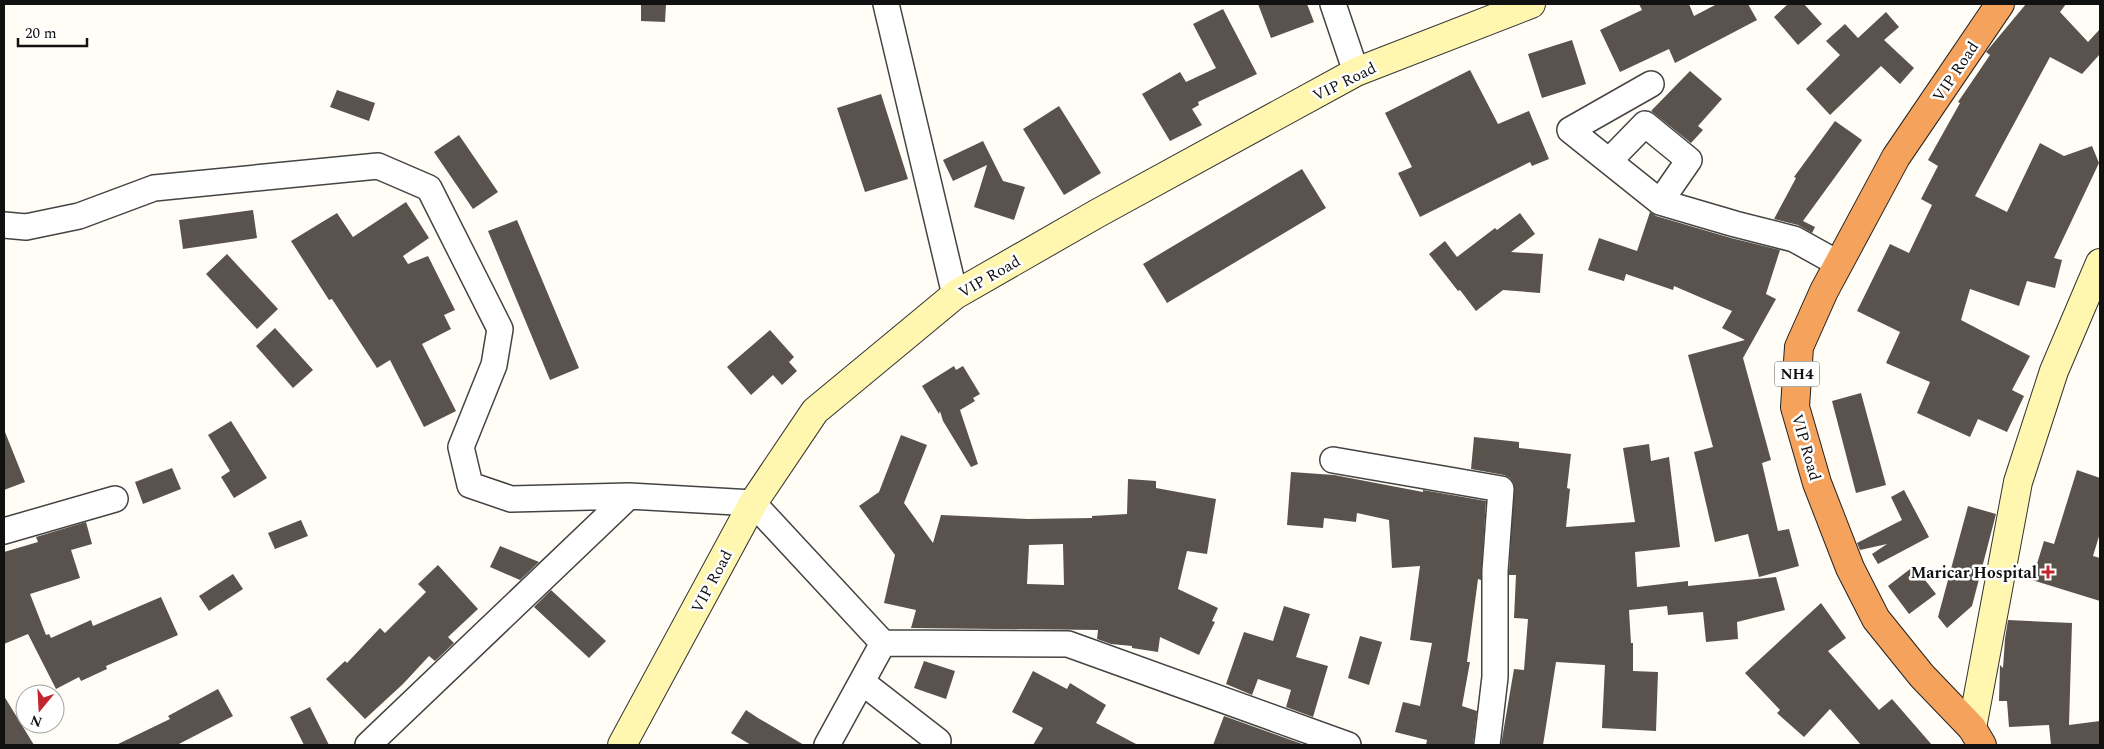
<svg xmlns="http://www.w3.org/2000/svg" width="2104" height="749" font-family="Spectral,serif">
<style>
.building{fill:#5a524d;fill-rule:evenodd}
.lines{fill:none;stroke-linecap:round;stroke-linejoin:round}
.street-casing{stroke:#444;stroke-width:28}
.secondary-casing{stroke:#333;stroke-width:30}
.highway-casing{stroke:#222;stroke-width:30}
.street{stroke:#fff;stroke-width:25}
.secondary{stroke:#fff6b0;stroke-width:28}
.highway{stroke:#f5a25d;stroke-width:28}
.poi-dot{fill:#c4262e;stroke:#fff;stroke-width:2}
.labels{text-anchor:middle;stroke-width:5;stroke-linejoin:round;paint-order:stroke}
.shield{fill:#fff;stroke:#585858;stroke-width:1}
.shield-label{font-size:15px;font-weight:bold;fill:#111}
.street-label{font-size:16px;fill:#111;stroke:#fff}
.poi-label{font-size:16px;font-weight:bold;fill:#111;stroke:#fff;text-anchor:end}
</style>
<rect width="100%" height="100%" fill="#fffdf5"/>
<!-- building -->
<path class="building" d="M 641,4 L 666,4 L 665,22 L 641,21 Z
M 1258,4 L 1307,4 L 1314,22 L 1271,38 Z
M 1639,4 L 1689,4 L 1694,16 L 1717,4 L 1748,4 L 1757,20 L 1675,63 L 1669,49 L 1620,72 L 1600,30 L 1642,10 Z
M 1788,4 L 1804,4 L 1822,24 L 1798,45 L 1774,17 Z
M 2026,4 L 2066,4 L 2060,12 L 2088,42 L 2100,29 L 2100,54 L 2082,74 L 2050,57 L 1975,196 L 2007,212 L 2040,143 L 2064,156 L 2092,146 L 2099,163 L 2054,258 L 2062,260 L 2055,288 L 2027,281 L 2019,306 L 1970,289 L 1961,320 L 2030,356 L 2012,390 L 2024,396 L 2007,432 L 1978,419 L 1970,437 L 1917,413 L 1930,382 L 1886,363 L 1900,332 L 1857,311 L 1890,244 L 1909,253 L 1932,205 L 1921,199 L 1938,166 L 1928,160 L 1960,103 L 1958,102 L 1990,55 L 1986,52 Z
M 1223,9 L 1257,74 L 1198,102 L 1199,105 L 1192,109 L 1202,125 L 1170,141 L 1142,94 L 1180,72 L 1186,82 L 1216,68 L 1193,24 Z
M 1886,12 L 1899,27 L 1884,40 L 1914,68 L 1900,84 L 1881,66 L 1830,115 L 1806,89 L 1840,55 L 1826,41 L 1845,24 L 1858,38 Z
M 1572,40 L 1586,84 L 1542,98 L 1528,54 Z
M 1470,70 L 1498,124 L 1529,111 L 1549,159 L 1532,166 L 1530,162 L 1420,217 L 1398,173 L 1412,167 L 1385,113 Z
M 1690,71 L 1722,99 L 1698,126 L 1703,130 L 1691,143 L 1651,111 Z
M 337,90 L 375,103 L 369,121 L 330,107 Z
M 881,94 L 908,179 L 865,192 L 837,108 Z
M 1059,106 L 1101,173 L 1064,195 L 1023,129 Z
M 1835,121 L 1862,140 L 1803,221 L 1815,227 L 1812,233 L 1798,225 L 1774,219 L 1796,178 L 1794,177 Z
M 459,135 L 498,192 L 473,209 L 434,152 Z
M 983,141 L 1003,181 L 1025,187 L 1014,220 L 974,207 L 987,165 L 953,181 L 943,160 Z
M 1302,169 L 1326,208 L 1167,303 L 1143,264 Z
M 406,202 L 429,238 L 403,256 L 408,264 L 428,256 L 455,310 L 444,315 L 451,329 L 422,344 L 456,411 L 424,427 L 390,360 L 377,368 L 332,299 L 329,300 L 291,241 L 337,213 L 353,237 Z
M 253,210 L 257,238 L 183,249 L 179,220 Z
M 1650,212 L 1656,216 L 1731,238 L 1780,250 L 1766,294 L 1776,299 L 1743,358 L 1771,460 L 1762,463 L 1778,531 L 1789,529 L 1799,566 L 1759,577 L 1748,534 L 1715,542 L 1694,452 L 1713,447 L 1688,355 L 1745,340 L 1722,328 L 1732,311 L 1674,286 L 1673,290 L 1626,274 L 1624,281 L 1588,270 L 1599,238 L 1637,251 Z
M 1520,213 L 1535,234 L 1511,252 L 1543,254 L 1540,293 L 1503,290 L 1476,311 L 1460,290 L 1458,291 L 1429,254 L 1445,241 L 1457,257 L 1495,228 L 1497,230 Z
M 517,220 L 579,368 L 550,380 L 488,231 Z
M 227,254 L 278,309 L 257,329 L 206,274 Z
M 275,328 L 313,370 L 293,388 L 256,346 Z
M 770,330 L 794,357 L 789,362 L 797,371 L 782,385 L 773,375 L 751,395 L 727,367 Z
M 954,366 L 956,370 L 963,366 L 980,394 L 973,398 L 975,401 L 960,410 L 978,464 L 971,467 L 943,421 L 940,411 L 939,414 L 922,386 Z
M 1861,393 L 1886,485 L 1856,493 L 1832,401 Z
M 231,421 L 267,478 L 234,498 L 221,477 L 230,471 L 208,435 Z
M 4,432 L 5,432 L 25,482 L 4,490 Z
M 901,435 L 927,445 L 904,503 L 933,543 L 941,515 L 1028,519 L 1092,518 L 1092,516 L 1127,514 L 1128,479 L 1156,481 L 1156,488 L 1216,499 L 1207,554 L 1187,551 L 1178,589 L 1218,608 L 1212,621 L 1215,622 L 1199,655 L 1160,637 L 1158,652 L 1132,648 L 1132,646 L 1111,644 L 1097,639 L 1098,630 L 911,628 L 916,610 L 884,603 L 895,555 L 859,506 L 879,492 ZM 1063,544 L 1064,585 L 1027,584 L 1029,545 Z
M 1474,437 L 1519,442 L 1519,448 L 1571,454 L 1567,488 L 1570,489 L 1566,527 L 1635,522 L 1623,448 L 1649,444 L 1651,461 L 1669,457 L 1680,547 L 1635,552 L 1637,587 L 1688,581 L 1688,586 L 1776,577 L 1785,610 L 1737,622 L 1738,639 L 1706,642 L 1703,612 L 1668,615 L 1667,606 L 1629,610 L 1631,643 L 1633,643 L 1633,671 L 1658,672 L 1656,731 L 1602,728 L 1605,665 L 1556,662 L 1543,745 L 1501,745 L 1514,669 L 1524,670 L 1528,619 L 1514,618 L 1516,575 L 1509,575 L 1509,572 L 1514,484 L 1510,478 L 1504,475 L 1471,469 Z
M 172,468 L 181,489 L 143,504 L 135,482 Z
M 2077,470 L 2100,478 L 2100,533 L 2093,556 L 2100,558 L 2100,601 L 2032,580 L 2044,541 L 2054,544 Z
M 1291,472 L 1334,475 L 1423,492 L 1423,490 L 1486,501 L 1481,580 L 1478,579 L 1467,662 L 1470,662 L 1462,706 L 1477,711 L 1473,745 L 1426,745 L 1427,740 L 1395,732 L 1403,702 L 1420,706 L 1432,643 L 1410,640 L 1420,566 L 1392,568 L 1389,520 L 1357,513 L 1356,522 L 1324,518 L 1323,528 L 1287,525 Z
M 1904,490 L 1929,537 L 1878,564 L 1872,554 L 1887,544 L 1860,550 L 1857,543 L 1902,520 L 1891,497 Z
M 1968,506 L 1996,514 L 1972,606 L 1947,628 L 1938,617 Z
M 301,520 L 308,536 L 275,549 L 268,533 Z
M 86,522 L 92,544 L 71,550 L 80,578 L 30,594 L 46,635 L 49,634 L 51,638 L 91,620 L 93,626 L 161,597 L 178,635 L 106,666 L 107,669 L 81,681 L 79,677 L 56,689 L 28,634 L 4,644 L 4,552 L 38,542 L 36,537 Z
M 500,546 L 539,562 L 520,580 L 490,567 Z
M 438,565 L 478,609 L 448,637 L 454,643 L 435,661 L 429,656 L 403,684 L 365,719 L 326,679 L 345,661 L 347,663 L 380,628 L 385,633 L 426,592 L 418,584 Z
M 1914,566 L 1936,594 L 1909,614 L 1888,586 Z
M 233,574 L 243,589 L 209,611 L 199,596 Z
M 551,590 L 606,641 L 589,658 L 534,607 Z
M 1821,603 L 1846,638 L 1828,651 L 1879,710 L 1892,699 L 1932,745 L 1861,745 L 1830,709 L 1804,737 L 1777,713 L 1780,710 L 1745,673 Z
M 1284,606 L 1310,614 L 1296,657 L 1328,666 L 1313,717 L 1286,707 L 1291,690 L 1258,679 L 1252,695 L 1226,684 L 1244,632 L 1273,641 Z
M 2008,620 L 2072,623 L 2069,725 L 2100,721 L 2100,745 L 2051,745 L 2049,725 L 2009,727 L 2007,701 L 1999,701 L 2000,665 L 2003,668 L 2005,639 Z
M 1360,636 L 1382,642 L 1369,685 L 1348,678 Z
M 924,661 L 955,671 L 946,699 L 914,688 Z
M 1033,671 L 1067,689 L 1070,683 L 1106,705 L 1096,723 L 1138,745 L 1033,745 L 1043,728 L 1012,712 Z
M 218,689 L 233,716 L 177,745 L 116,745 L 170,719 L 168,716 Z
M 4,696 L 34,745 L 4,745 Z
M 310,707 L 329,745 L 304,745 L 290,717 Z
M 746,710 L 758,718 L 804,745 L 751,745 L 731,733 Z
M 1224,716 L 1305,745 L 1213,745 Z"/>
<g class="lines">
<defs>
<path id="street" d="M 886,4 L 955,295
M 1333,4 L 1356,72
M 1651,84 L 1570,130 L 1660,202 L 1735,224 L 1794,239 L 1839,264
M 1609,161 L 1645,124 L 1689,160 L 1660,202
M 4,225 L 26,227 L 79,216 L 154,188 L 378,166 L 429,188 L 500,329 L 494,365 L 461,447 L 470,485 L 511,499 L 629,496
M 1333,460 L 1501,489 L 1495,571 L 1495,677 L 1487,745
M 4,531 L 115,499
M 883,643 L 1068,644 L 1348,745
M 862,682 L 938,741
M 368,745 L 629,496 L 753,503 L 883,643 L 827,745"/>
<path id="secondary" d="M 1972,728 L 2018,482 L 2054,371 L 2100,263
M 622,745 L 753,503 L 815,411 L 955,295 L 1098,213 L 1356,72 L 1531,4"/>
<path id="highway" d="M 1982,745 L 1972,728 L 1922,676 L 1876,619 L 1850,568 L 1817,483 L 1795,407 L 1799,347 L 1824,291 L 1896,157 L 2000,4"/>
</defs>
<!-- street casing -->
<use href="#street" class="street-casing"/>
<!-- secondary casing -->
<use href="#secondary" class="secondary-casing"/>
<!-- highway casing -->
<use href="#highway" class="highway-casing"/>
<!-- street -->
<use href="#street" class="street"/>
<!-- secondary -->
<use href="#secondary" class="secondary"/>
<!-- highway -->
<use href="#highway" class="highway"/>
</g>
<!-- markers -->
<path class="poi-dot" d="M2045.5 564.5h5v5h5v5h-5v5h-5v-5h-5v-5h5z"/>
<g class="labels">
<!-- shield labels -->
<rect class="shield" x="1774.5" y="361.5" width="45" height="25" rx="4"/>
<g class="shield-label">
<text x="1797" y="379">NH4</text>
</g>
<!-- street labels -->
<g class="street-label">
<text transform="translate(1955 71) rotate(-56)" y="6">VIP Road</text>
<text transform="translate(1344 81) rotate(-26)" y="6">VIP Road</text>
<text transform="translate(989 276) rotate(-30)" y="6">VIP Road</text>
<text transform="translate(1807 447) rotate(74)" y="6">VIP Road</text>
<text transform="translate(711 581) rotate(-62)" y="6">VIP Road</text>
</g>
<!-- poi labels -->
<g class="poi-label">
<text x="2037" y="578">Maricar Hospital</text>
</g>
</g>
<!-- border -->
<rect width="2104" height="749" fill="none" stroke="#111111" stroke-width="10"/>
<!-- north arrow -->
<g transform="translate(40 709) rotate(198)"><circle r="24" fill="#ffffff" stroke="#a0a0a0"/>
<path d="M0-4L9 19L0 12L-9 19Z" fill="#c4262e"/>
<text y="-8" font-size="14" font-weight="bold" text-anchor="middle" fill="#111111">N</text>
</g>
<!-- scale -->
<path d="M18 38v8h69v-8" fill="none" stroke="#111111" stroke-width="2.5"/>
<text x="25" y="38" font-size="15" fill="#111111" stroke="#ffffff" stroke-width="4" paint-order="stroke">20 m</text>
</svg>
